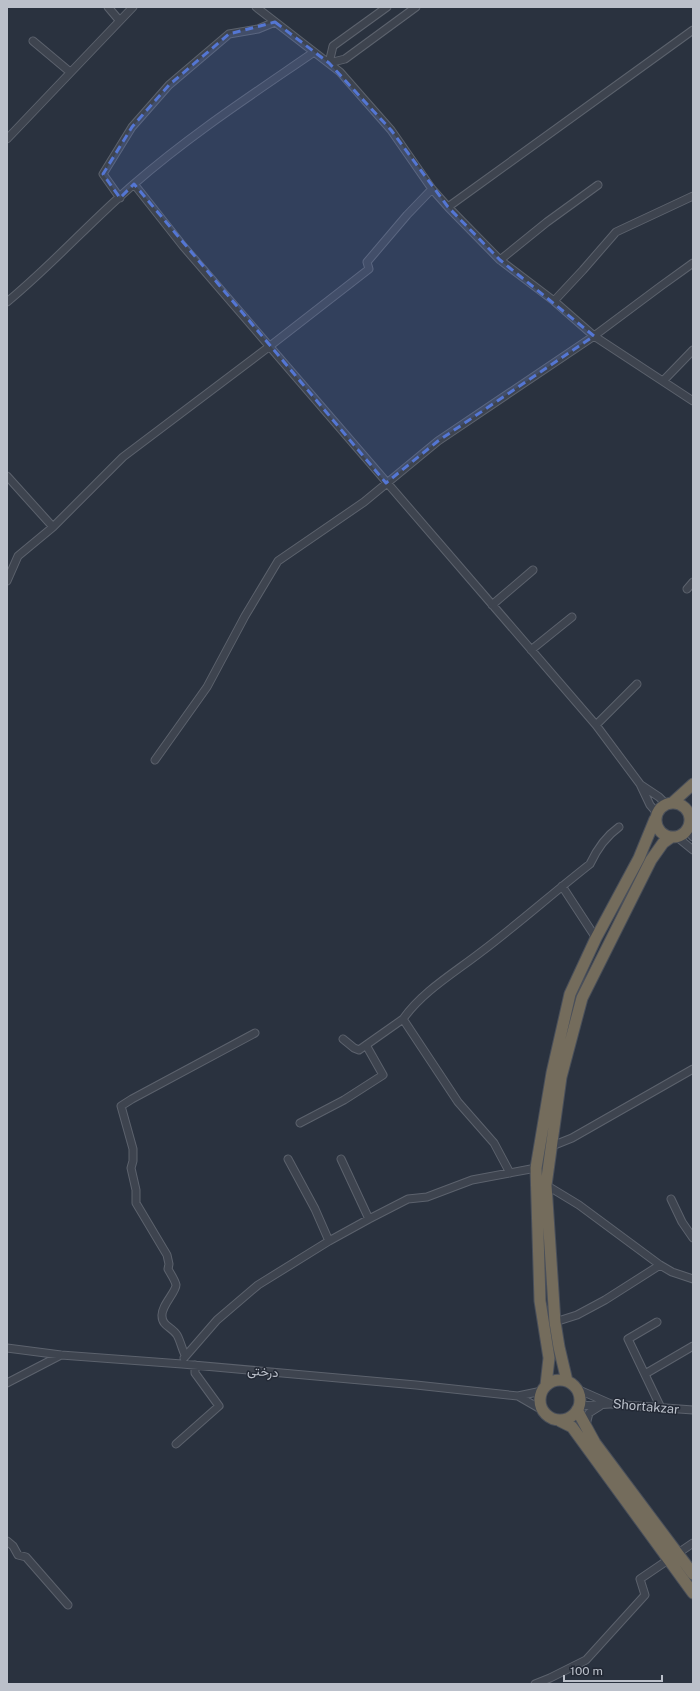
<svg xmlns="http://www.w3.org/2000/svg" width="700" height="1691" font-family="'Public Sans',Vazirmatn,sans-serif">
<style>
.lines{fill:none;stroke-linecap:round;stroke-linejoin:round}
.minor-casing{stroke:#5c626d;stroke-width:9}
.highway-casing{stroke:#494f5a;stroke-width:13}
.minor{stroke:#3e444f;stroke-width:7}
.highway{stroke:#746c5c;stroke-width:11}
.marked{fill:#5476d3;fill-opacity:0.2;stroke:#5476d3;stroke-width:3;stroke-dasharray:8 5;stroke-linejoin:round}
.labels{text-anchor:middle;stroke-width:3;stroke-linejoin:round;paint-order:stroke}
.street-label{font-size:13px;fill:#bbc0ca;stroke:#232935}
</style>
<rect width="100%" height="100%" fill="#2a323f"/>
<g class="lines">
<defs>
<path id="minor" d="M 108,7 L 119,20
M 256,7 L 340,72 L 391,130 L 432,189 L 448,207 L 500,260 L 554,301 L 594,336 L 693,401
M 33,41 L 70,72
M 329,63 L 345,59 L 416,7
M 329,63 L 333,46 L 387,7
M 7,139 L 133,7
M 134,184 L 183,246 L 596,725 L 640,784 L 650,805 L 657,813
M 120,198 L 103,174 L 132,127 L 169,85 L 229,34 L 258,29 L 275,22
M 448,207 L 693,30
M 500,260 L 547,222 L 598,185
M 554,301 L 583,270 L 616,232 L 693,196
M 7,302 C 52,265 90,222 134,184 C 190,135 253,94 314,52
M 663,381 L 693,350
M 7,476 L 53,527
M 7,581 L 18,556 L 53,527 L 123,457 L 270,346 L 369,269 L 367,262 L 407,215 L 432,189
M 687,589 L 693,582
M 492,605 L 533,570
M 531,650 L 572,617
M 596,725 L 637,684
M 155,760 L 207,687 L 245,616 L 278,561 L 364,502 L 438,441 L 594,336 L 661,286 L 693,263
M 641,785 L 659,797 L 666,804
M 687,830 L 693,837
M 677,837 L 693,850
M 562,886 L 596,938
M 343,1039 L 354,1048 L 359,1050 L 403,1019
M 300,1123 L 344,1100 L 383,1075 L 366,1045
M 552,1146 L 572,1138 L 693,1069
M 288,1159 L 315,1209 L 329,1241
M 341,1159 L 369,1219
M 510,1173 L 494,1143 L 458,1102 L 403,1019 C 423,991 454,973 481,952 C 518,924 553,893 590,864 C 597,849 605,837 619,827
M 546,1185 L 579,1205 L 660,1265 L 672,1272 L 693,1279
M 671,1199 L 682,1222 L 693,1238
M 555,1322 L 577,1315 L 605,1300 L 660,1265
M 657,1322 L 628,1339 L 661,1408
M 7,1348 L 61,1355 L 182,1364 L 416,1385 L 518,1396 L 544,1411
M 185,1355 C 182,1349 180,1340 177,1335 C 172,1327 162,1326 162,1316 C 161,1306 176,1292 176,1285 C 175,1280 170,1273 168,1269 L 169,1264 L 167,1255 L 136,1203 L 136,1190 L 131,1168 L 133,1161 L 133,1149 L 121,1106 L 132,1099 L 255,1033
M 184,1358 L 217,1320 L 258,1285 L 329,1241 L 369,1219 L 408,1199 L 427,1197 L 472,1180 L 536,1168
M 645,1374 L 693,1346
M 7,1383 L 61,1355
M 577,1389 L 611,1404 L 693,1410
M 518,1396 L 542,1391
M 579,1406 L 610,1404
M 586,1425 L 589,1413 L 600,1406
M 176,1444 L 219,1406 L 195,1373 L 195,1365
M 7,1541 L 13,1546 L 18,1555 L 26,1557 L 68,1605
M 535,1684 L 550,1678 L 586,1660 L 645,1595 L 640,1579 L 693,1543"/>
<path id="highway" d="M656 820a17 17 0 1 1 34 0a17 17 0 1 1-34 0Z
M 672,803 L 693,784
M540 1400a20 20 0 1 1 40 0a20 20 0 1 1-40 0Z
M 567,1381 L 559,1347 L 555,1322 L 546,1185 L 561,1077 L 582,998 L 651,860 L 663,843 L 670,838
M 546,1385 L 549,1358 L 540,1301 L 536,1168 L 552,1073 L 570,994 L 596,938 L 639,858 L 655,819
M 577,1410 L 595,1443 L 693,1574
M 560,1421 L 572,1427 L 693,1593"/>
</defs>
<!-- minor casing -->
<use href="#minor" class="minor-casing"/>
<!-- highway casing -->
<use href="#highway" class="highway-casing"/>
<!-- minor -->
<use href="#minor" class="minor"/>
<!-- highway -->
<use href="#highway" class="highway"/>
</g>
<!-- marked area -->
<path class="marked" d="M 275,22 L 329,63 L 391,130 L 448,207 L 500,260 L 594,336 L 438,441 L 386,483 L 134,184 L 120,198 L 103,174 L 132,127 L 169,85 L 229,34 Z"/>
<g class="labels">
<!-- street labels -->
<g class="street-label">
<text transform="translate(263 1371) rotate(5)" y="5">درختی</text>
<text transform="translate(646 1406) rotate(5)" y="5">Shortakzar</text>
</g>
</g>
<!-- border -->
<rect width="700" height="1691" fill="none" stroke="#bbc0ca" stroke-width="16"/>
<!-- scale -->
<path d="M564 1675v6h98v-6" fill="none" stroke="#bbc0ca" stroke-width="2"/>
<text x="570" y="1675" font-size="12" fill="#bbc0ca" stroke="#232935" stroke-width="3" paint-order="stroke">100 m</text>
</svg>
